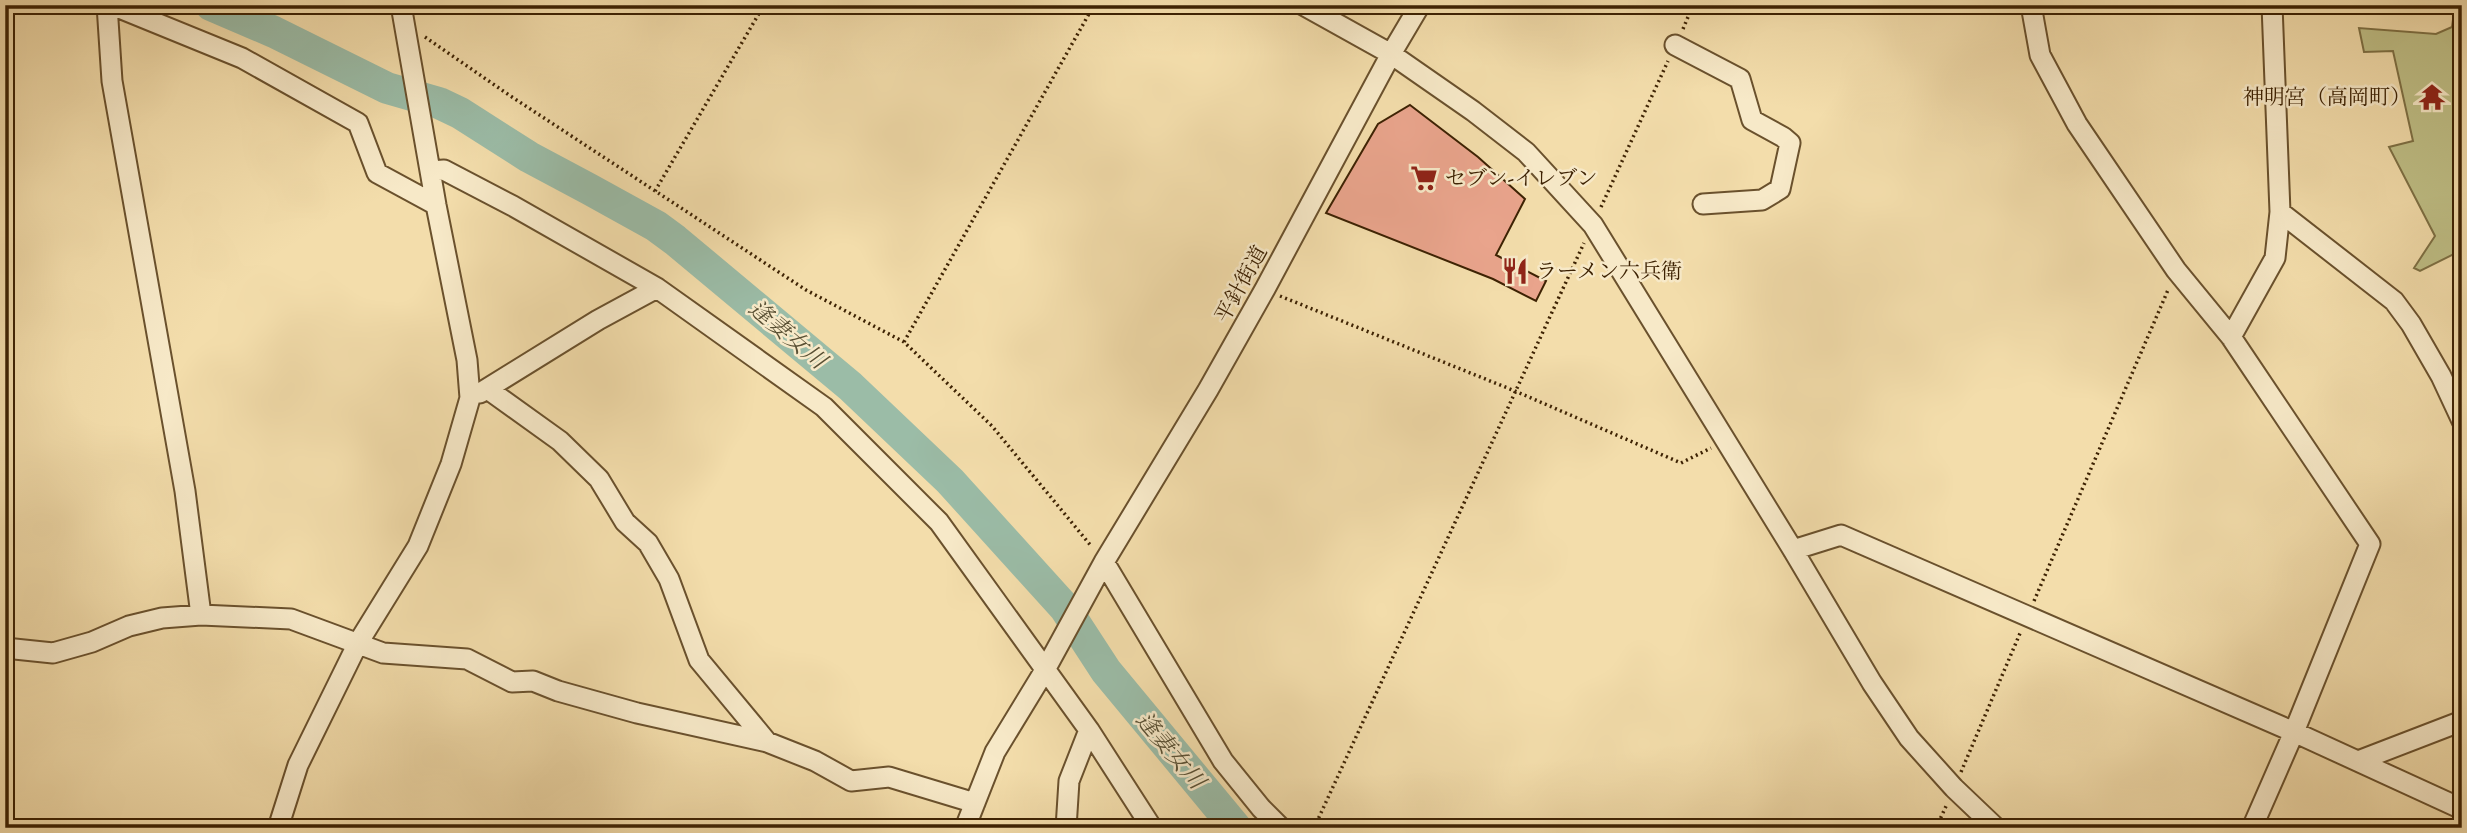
<svg xmlns="http://www.w3.org/2000/svg" width="2467" height="833" font-family="'Sorts Mill Goudy','Noto Serif JP',serif">
<style>
.green{fill:#bfbf86;stroke:#7e7044;stroke-width:2}
.lines{fill:none;stroke-linecap:round;stroke-linejoin:round}
.river{stroke:#9bbca7;stroke-width:32}
.building{fill:#e9a48c;stroke:#3d2203;stroke-width:2}
.minor-casing{stroke:#6a512d;stroke-width:23}
.path{stroke:#3d2203;stroke-width:3.5;stroke-dasharray:2 3.5;stroke-linecap:butt}
.minor{stroke:#f7e9c8;stroke-width:19}
.labels{text-anchor:middle;stroke-width:5;stroke-linejoin:round;paint-order:stroke}
.poi-label{font-size:21px;fill:#3d2203;stroke:#f7e9c8;text-anchor:start}
.street-label{font-size:21px;fill:#3d2203;stroke:#f7e9c8}
.water-label{font-size:23px;font-style:italic;fill:#595034;stroke:#f7e9c8}
</style>
<rect width="100%" height="100%" fill="#f3ddab"/>
<filter id="stains"><feTurbulence type="fractalNoise" baseFrequency=".00286" numOctaves="4"/><feColorMatrix values="0 0 0 0 .2 0 0 0 0 .09 0 0 0 0 .02 0 0 0 .5 -.17"/></filter>
<radialGradient id="worn" r=".72"><stop offset=".6" stop-color="#630" stop-opacity="0"/><stop offset="1" stop-color="#630" stop-opacity=".3"/></radialGradient>
<!-- green -->
<path class="green" d="M 2455,5 L 2462,5 L 2462,250 L 2420,271 L 2414,268 L 2435,236 L 2389,147 L 2413,141 L 2393,51 L 2364,52 L 2359,28 L 2436,34 L 2452,27 Z"/>
<g class="lines">
<!-- river -->
<path class="river" d="M 211,5 L 274,32 L 387,88 L 439,103 L 460,113 L 529,157 L 589,189 L 656,226 L 675,240 L 850,386 L 950,481 L 1065,608 L 1106,671 L 1236,828"/>
</g>
<!-- building -->
<path class="building" d="M 1410,105 L 1478,157 L 1525,199 L 1496,255 L 1546,281 L 1536,301 L 1493,279 L 1326,213 L 1378,124 Z"/>
<g class="lines">
<defs>
<path id="minor" d="M 107,5 L 112,81 L 185,491 L 201,615
M 112,5 L 242,58 L 358,123 L 377,173 L 436,205
M 1303,5 L 1391,54 L 1473,111 L 1526,152 L 1593,225 L 1793,550 L 1872,683 L 1909,738 L 1954,788 L 1996,828
M 2031,5 L 2040,55 L 2077,124 L 2176,270 L 2231,337 L 2370,544 L 2294,732 L 2252,828
M 1675,45 L 1740,79 L 1752,120 L 1783,137 L 1790,143 L 1780,189 L 1762,200 L 1703,204
M 431,171 L 444,170 L 513,206 L 657,288 L 824,407 L 939,522 L 1089,730 L 1152,828
M 2280,212 L 2394,301 L 2411,324 L 2441,376 L 2462,421
M 2231,337 L 2275,258 L 2280,212 L 2272,5
M 489,390 L 560,441 L 599,479 L 625,522 L 648,543 L 669,579 L 699,660 L 767,742
M 480,393 L 598,320 L 657,288
M 1793,550 L 1841,535 L 2294,732 L 2462,809
M 1104,562 L 1223,761 L 1261,808 L 1281,828
M 5,648 L 53,653 L 92,642 L 129,626 L 162,618 L 201,615 L 291,619 L 383,653 L 467,659 L 512,682 L 533,681 L 558,691 L 637,713 L 767,742 L 815,761 L 851,781 L 889,777 L 975,803
M 2358,761 L 2462,721
M 278,828 L 298,765 L 358,643 L 418,546 L 451,464 L 470,398 L 467,360 L 436,205 L 401,5
M 965,828 L 995,752 L 1045,670 L 1104,562 L 1208,390 L 1265,289 L 1391,54 L 1420,5
M 1066,828 L 1069,781 L 1089,730"/>
</defs>
<!-- minor casing -->
<use href="#minor" class="minor-casing"/>
<!-- path -->
<path class="path" d="M 371,5 L 386,13
M 1683,29 L 1693,5
M 425,37 L 509,95 L 806,290 L 904,342 L 992,426 L 1092,547
M 655,191 L 764,5
M 1601,207 L 1668,61
M 1280,296 L 1515,391 L 1681,463 L 1711,448
M 904,342 L 1094,5
M 2034,601 L 2168,290
M 1961,772 L 2021,631
M 1314,828 L 1584,243
M 1936,828 L 1947,804"/>
<!-- minor -->
<use href="#minor" class="minor"/>
</g>
<!-- icons -->
<defs>
<symbol id="temple-bare" viewBox="-9 -9 18 18"><path d="M0-6L5-2H3V0L6.5 2.5H4V6H1.5V3h-3V6H-4V2.5H-6.5L-3 0V-2H-5Z" fill="#8f2418" stroke="#f7e9c8" stroke-width="2.5" paint-order="stroke"/></symbol>
<symbol id="supermarket-bare" viewBox="-9 -9 18 18"><path d="M-6-5.5h2.5l.6 2H6L4.5 2H-2.5L-4.4-4H-6ZM-1.5 3.2a1.3 1.3 0 1 0 .1 0ZM3 3.2a1.3 1.3 0 1 0 .1 0Z" fill="#8f2418" stroke="#f7e9c8" stroke-width="2.5" paint-order="stroke"/></symbol>
<symbol id="restaurant-bare" viewBox="-9 -9 18 18"><path d="M-5-6h1v4h1v-4h1v4h1v-4h1v5L-1.5 .5V6h-2V.5L-5-1ZM5-6V6H3V1.5H1.5Q1.5-4 5-6Z" fill="#8f2418" stroke="#f7e9c8" stroke-width="2.5" paint-order="stroke"/></symbol>
</defs>
<g fill-rule="evenodd">
<use href="#temple-bare" x="2413" y="78" width="38" height="38"/>
<use href="#supermarket-bare" x="1405" y="159" width="38" height="38"/>
<use href="#restaurant-bare" x="1496" y="252" width="38" height="38"/>
</g>
<g class="labels">
<!-- poi labels -->
<g class="poi-label">
<text x="2411" y="104" text-anchor="end">神明宮（高岡町）</text>
<text x="1445" y="185">セブン-イレブン</text>
<text x="1536" y="278">ラーメン六兵衛</text>
</g>
<!-- street labels -->
<g class="street-label">
<text transform="translate(1241 284) rotate(-61)" y="7">平針街道</text>
</g>
<!-- water labels -->
<g class="water-label">
<text transform="translate(788 334) rotate(40)" y="8">逢妻女川</text>
<text transform="translate(1171 750) rotate(50)" y="8">逢妻女川</text>
</g>
</g>
<!-- margin -->
<rect width="2467" height="833" fill="none" stroke="#f3ddab" stroke-width="28"/>
<rect x="7" y="7" width="2453" height="819" fill="none" stroke="#3d2203" stroke-width="3.5"/>
<rect x="14" y="14" width="2439" height="805" fill="none" stroke="#3d2203" stroke-width="2"/>
<rect width="100%" height="100%" filter="url(#stains)"/>
<rect width="100%" height="100%" fill="url(#worn)"/>
</svg>
